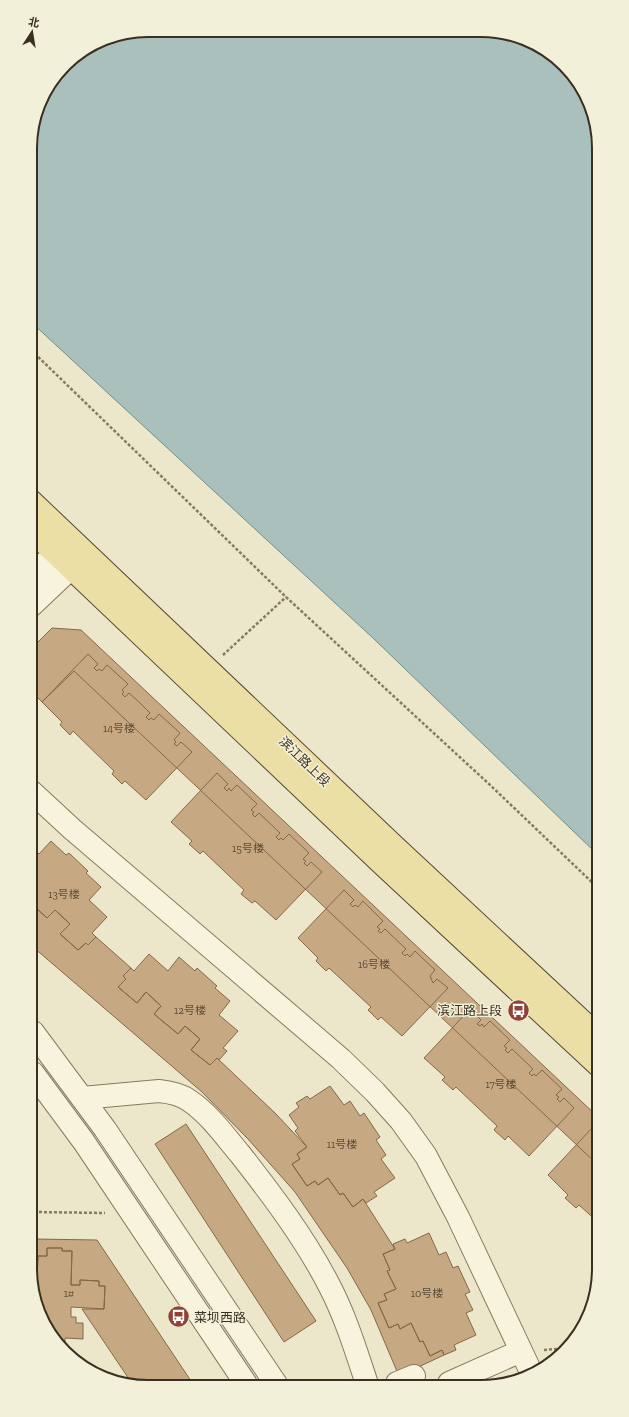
<svg xmlns="http://www.w3.org/2000/svg" width="629" height="1417" font-family="'Zilla Slab','Noto Sans SC',serif">
<style>
.water{fill:#aac0bd;stroke:#718e8b}
.building{fill:#c6a983;stroke:#846848}
.lines{fill:none;stroke-linecap:round;stroke-linejoin:round}
.minor-casing{stroke:#877a60;stroke-width:24}
.major-casing{stroke:#554833;stroke-width:24}
.path{stroke:#877a60;stroke-width:2.5;stroke-dasharray:3 2;stroke-linecap:butt}
.minor{stroke:#f7f3dd;stroke-width:22}
.major{stroke:#ebdfa6;stroke-width:22}
.labels{text-anchor:middle;stroke-width:3;stroke-linejoin:round;paint-order:stroke}
.number-label{font-size:11px;fill:#5c4e3a}
.street-label{font-size:13px;fill:#393022;stroke:#f3f0d9}
.poi-label{font-size:13px;fill:#393022;stroke:#f3f0d9;text-anchor:end}
.rim{fill:none;stroke:#393022;stroke-width:2}
</style>
<rect width="100%" height="100%" fill="#ece6ca"/>
<!-- water -->
<path class="water" d="M 148,30 L 504,32 L 559,59 L 595,117 L 597,854 L 374,639 L 31,322 L 30,140 L 42,96 L 70,59 L 103,39 Z"/>
<!-- building -->
<path class="building" d="M 52,628 L 81,630 L 598,1117 L 598,1165 L 74,671 L 42,702 L 32,692 L 32,648 Z
M 88,654 L 98,664 L 94,668 L 97,671 L 99,669 L 102,671 L 107,665 L 128,684 L 122,690 L 124,692 L 122,694 L 125,697 L 129,693 L 140,703 L 150,713 L 146,717 L 149,720 L 151,718 L 154,720 L 159,714 L 180,733 L 174,740 L 176,742 L 174,744 L 177,746 L 181,742 L 192,752 L 146,800 L 125,781 L 122,784 L 112,774 L 114,771 L 73,731 L 70,735 L 60,725 L 62,722 L 42,702 Z
M 217,773 L 228,784 L 224,788 L 227,791 L 229,788 L 231,791 L 237,785 L 257,804 L 251,810 L 254,812 L 252,814 L 255,817 L 259,813 L 280,833 L 276,837 L 279,840 L 281,838 L 283,840 L 289,834 L 309,853 L 303,859 L 306,861 L 304,863 L 307,866 L 311,862 L 322,872 L 276,920 L 255,901 L 252,903 L 241,894 L 244,890 L 203,851 L 200,854 L 189,844 L 192,841 L 171,822 Z
M 51,841 L 66,855 L 69,853 L 88,871 L 86,873 L 101,887 L 89,900 L 107,917 L 92,933 L 96,937 L 88,945 L 86,943 L 78,950 L 60,934 L 70,924 L 55,910 L 47,918 L 33,905 L 33,848 L 39,854 Z
M 344,890 L 354,900 L 350,904 L 353,907 L 355,905 L 358,907 L 363,901 L 383,921 L 377,927 L 380,929 L 378,931 L 381,933 L 385,929 L 406,949 L 402,953 L 405,956 L 407,954 L 410,957 L 415,951 L 435,970 L 430,976 L 433,983 L 437,979 L 448,988 L 402,1036 L 381,1017 L 378,1020 L 368,1010 L 371,1007 L 329,968 L 326,971 L 316,961 L 318,958 L 298,938 Z
M 33,905 L 47,918 L 55,910 L 70,924 L 60,934 L 78,950 L 86,943 L 88,945 L 96,937 L 131,968 L 123,976 L 126,979 L 118,987 L 137,1003 L 146,992 L 161,1006 L 154,1014 L 178,1034 L 185,1026 L 200,1039 L 191,1050 L 210,1065 L 217,1058 L 275,1113 L 307,1147 L 297,1154 L 300,1159 L 292,1164 L 307,1186 L 315,1181 L 318,1185 L 328,1178 L 340,1195 L 343,1193 L 353,1207 L 363,1199 L 395,1249 L 383,1254 L 390,1270 L 387,1271 L 396,1289 L 384,1294 L 387,1300 L 378,1303 L 389,1328 L 398,1324 L 400,1329 L 411,1323 L 420,1342 L 423,1341 L 430,1356 L 442,1350 L 444,1355 L 399,1376 L 371,1310 L 347,1268 L 295,1192 L 248,1139 L 202,1092 L 33,947 Z
M 149,954 L 168,971 L 179,957 L 195,971 L 197,968 L 217,986 L 215,988 L 230,1001 L 219,1015 L 238,1031 L 223,1048 L 227,1051 L 219,1060 L 217,1058 L 210,1065 L 191,1050 L 200,1039 L 185,1026 L 178,1034 L 154,1014 L 161,1006 L 146,992 L 137,1003 L 118,987 L 126,979 L 123,976 L 131,968 L 134,971 Z
M 470,1009 L 481,1020 L 477,1024 L 480,1026 L 482,1024 L 484,1027 L 490,1021 L 510,1040 L 504,1046 L 507,1048 L 505,1050 L 508,1053 L 512,1049 L 533,1069 L 529,1073 L 532,1076 L 534,1074 L 536,1076 L 542,1070 L 562,1089 L 556,1095 L 559,1097 L 557,1099 L 560,1102 L 564,1098 L 574,1108 L 529,1156 L 508,1136 L 505,1140 L 494,1130 L 497,1126 L 456,1087 L 453,1090 L 442,1080 L 445,1077 L 424,1058 Z
M 330,1086 L 344,1105 L 350,1101 L 360,1116 L 364,1113 L 380,1137 L 376,1140 L 386,1155 L 381,1159 L 395,1178 L 374,1192 L 377,1196 L 366,1203 L 363,1199 L 353,1207 L 343,1193 L 340,1195 L 328,1178 L 318,1185 L 315,1181 L 307,1186 L 292,1164 L 300,1159 L 297,1154 L 307,1147 L 295,1131 L 298,1128 L 289,1115 L 299,1107 L 296,1103 L 307,1096 L 310,1099 Z
M 186,1124 L 316,1321 L 284,1342 L 155,1144 Z
M 593,1127 L 598,1132 L 599,1223 L 579,1205 L 576,1208 L 565,1198 L 568,1195 L 548,1175 Z
M 429,1233 L 439,1255 L 446,1252 L 453,1268 L 458,1266 L 470,1292 L 465,1294 L 473,1310 L 466,1313 L 476,1335 L 454,1345 L 456,1350 L 444,1355 L 442,1350 L 430,1356 L 423,1341 L 420,1342 L 411,1323 L 400,1329 L 398,1324 L 389,1328 L 378,1303 L 387,1300 L 384,1294 L 396,1289 L 387,1271 L 390,1270 L 383,1254 L 395,1249 L 393,1244 L 405,1239 L 407,1243 Z
M 34,1239 L 97,1240 L 193,1384 L 133,1385 L 82,1309 L 104,1309 L 105,1286 L 99,1286 L 99,1281 L 80,1280 L 80,1285 L 71,1285 L 72,1251 L 62,1251 L 62,1248 L 47,1248 L 47,1256 L 38,1256 L 37,1280 L 34,1279 Z
M 47,1248 L 62,1248 L 62,1251 L 72,1251 L 71,1285 L 80,1285 L 80,1280 L 99,1281 L 99,1286 L 105,1286 L 104,1309 L 71,1307 L 71,1317 L 76,1317 L 76,1323 L 83,1323 L 83,1339 L 65,1338 L 65,1346 L 63,1346 L 34,1300 L 34,1279 L 37,1280 L 38,1256 L 47,1256 Z"/>
<g class="lines">
<defs>
<path id="minor" d="M 32,576 L 55,553 L 73,549
M 32,605 L 71,568 L 79,551
M 32,792 L 72,829 L 341,1059 L 375,1092 L 401,1121 L 426,1156 L 458,1217 L 532,1374
M 33,1032 L 105,1129 L 276,1384
M 33,1073 L 84,1142 L 246,1384
M 82,1098 L 159,1091 C 169,1092 182,1095 190,1101 C 210,1115 224,1135 240,1154 C 273,1196 306,1240 330,1287 C 346,1318 356,1351 367,1384
M 397,1383 L 414,1376
M 449,1383 L 521,1351"/>
<path id="major" d="M 31,501 L 394,846 L 598,1036
M 32,531 L 378,860 L 598,1065"/>
</defs>
<!-- minor casing -->
<use href="#minor" class="minor-casing"/>
<!-- major casing -->
<use href="#major" class="major-casing"/>
<!-- path -->
<path class="path" d="M 31,350 L 286,597 L 489,784 L 597,887
M 223,655 L 286,597
M 34,1212 L 105,1213
M 544,1350 L 568,1348"/>
<!-- minor -->
<use href="#minor" class="minor"/>
<!-- major -->
<use href="#major" class="major"/>
</g>
<!-- icons -->
<defs>
<symbol id="bus-disc" viewBox="-11 -11 22 22"><circle r="9.5" fill="#914135" stroke="#f3f0d9"/><path d="M-5-6H5V4H4V6H2V4H-2V6H-4V4H-5ZM-3.5-4V0h7V-4ZM-3.5 1.2v1.5H-2V1.2ZM2 1.2v1.5H3.5V1.2Z" fill="#fff"/></symbol>
</defs>
<g fill-rule="evenodd">
<use href="#bus-disc" x="506" y="998" width="25" height="25"/>
<use href="#bus-disc" x="166" y="1304" width="25" height="25"/>
</g>
<g class="labels">
<!-- number labels -->
<g class="number-label">
<text x="119" y="732">14号楼</text>
<text x="248" y="852">15号楼</text>
<text x="64" y="898">13号楼</text>
<text x="374" y="968">16号楼</text>
<text x="190" y="1014">12号楼</text>
<text x="501" y="1088">17号楼</text>
<text x="342" y="1148">11号楼</text>
<text x="69" y="1297">1#</text>
<text x="427" y="1297">10号楼</text>
</g>
<!-- street labels -->
<g class="street-label">
<text transform="translate(305 761) rotate(44)" y="5">滨江路上段</text>
</g>
<!-- poi labels -->
<g class="poi-label">
<text x="502" y="1015">滨江路上段</text>
<text x="194" y="1322" text-anchor="start">菜坝西路</text>
</g>
</g>
<!-- crop -->
<path d="M0 0H629V1417H0ZM148 37H481A111 111 0 0 1 592 148V1269A111 111 0 0 1 481 1380H148A111 111 0 0 1 37 1269V148A111 111 0 0 1 148 37Z" fill="#f3f0d9" fill-rule="evenodd"/>
<path class="rim" d="M148 37H481A111 111 0 0 1 592 148V1269A111 111 0 0 1 481 1380H148A111 111 0 0 1 37 1269V148A111 111 0 0 1 148 37Z"/>
<!-- north arrow -->
<g transform="translate(32 32) rotate(12)" stroke="#f3f0d9" stroke-width="3" paint-order="stroke">
<path d="M0-3L7 15L0 10L-7 15Z" fill="#393022"/>
<text y="-6" font-size="11" font-weight="bold" text-anchor="middle" fill="#393022">北</text>
</g>
</svg>
